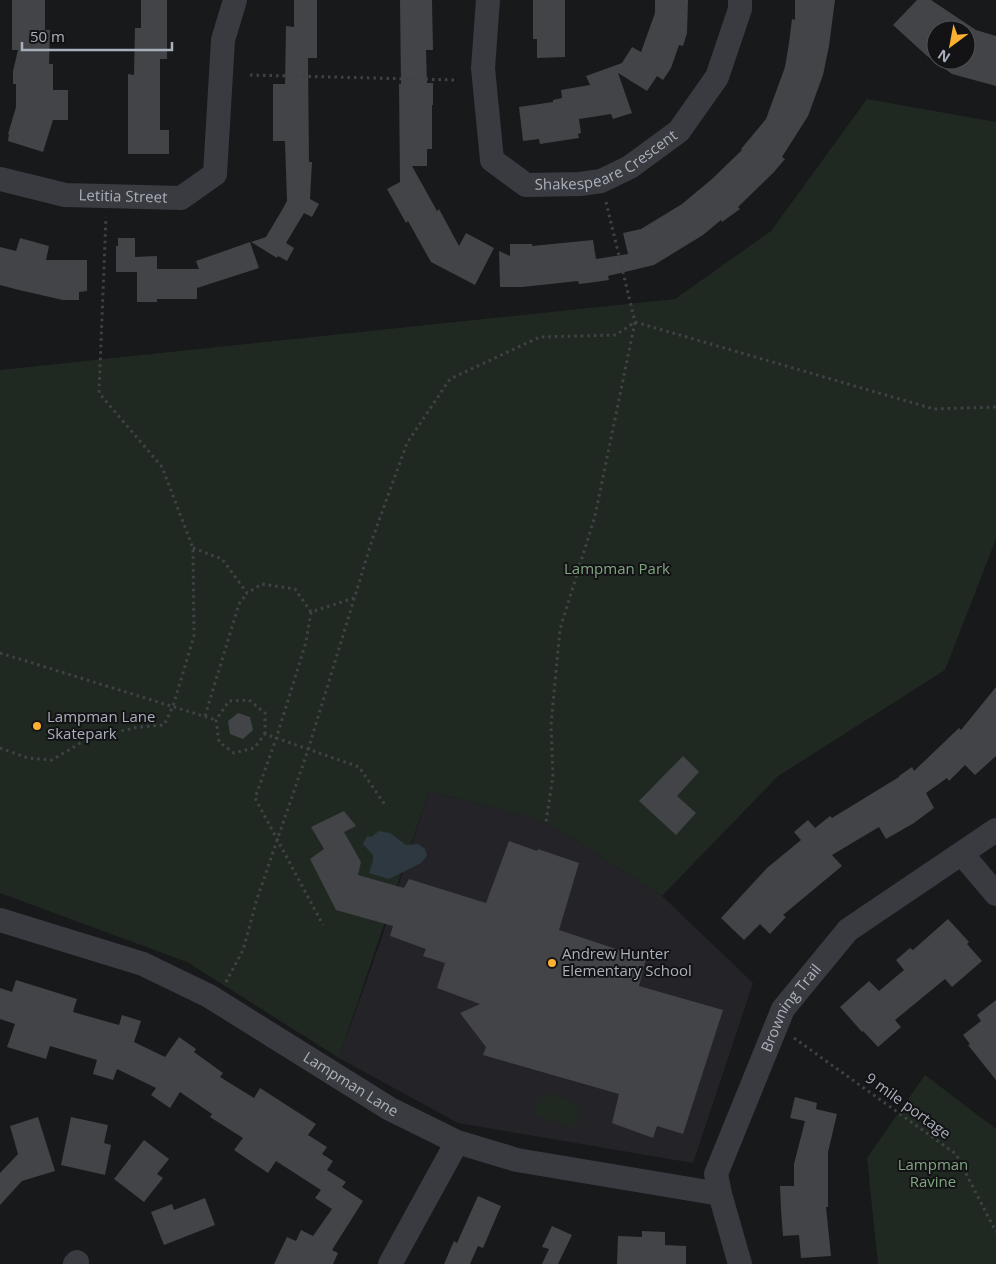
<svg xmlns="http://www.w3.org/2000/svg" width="996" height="1264" font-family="'Open Sans',sans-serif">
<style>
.built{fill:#242428}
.green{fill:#202921}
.water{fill:#2d3840}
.building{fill:#424448;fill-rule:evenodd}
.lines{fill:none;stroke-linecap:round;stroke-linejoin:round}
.path{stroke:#3f4247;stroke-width:3;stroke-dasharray:2.5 4;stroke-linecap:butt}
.street{stroke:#393b40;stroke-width:24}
.poi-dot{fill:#fcb030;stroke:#131316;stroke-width:2}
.labels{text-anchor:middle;stroke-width:4;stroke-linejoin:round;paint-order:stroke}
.street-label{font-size:15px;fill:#aab0bb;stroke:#131316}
.park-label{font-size:15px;fill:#80a781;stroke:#131316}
.poi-label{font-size:15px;fill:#aab0bb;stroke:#131316;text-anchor:start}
</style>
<rect width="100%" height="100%" fill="#18191b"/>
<!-- built -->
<path class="built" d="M 429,791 L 546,822 L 662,896 L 753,983 L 693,1163 L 458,1123 L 339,1058 L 380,943 Z"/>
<!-- green -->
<path class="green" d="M 867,99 L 996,122 L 996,539 L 945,670 L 778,776 L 662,896 L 546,822 L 429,791 L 339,1058 L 187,962 L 0,893 L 0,370 L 675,299 L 771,231 Z
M 925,1075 L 996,1129 L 996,1264 L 878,1264 L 867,1158 Z
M 544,1093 L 576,1103 L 579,1111 L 577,1125 L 572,1127 L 536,1116 C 534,1106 537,1101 544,1093 Z"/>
<!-- water -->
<path class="water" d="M 379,831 L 390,833 L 406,845 L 418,844 L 425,849 L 427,856 L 421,863 L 389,879 L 369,873 L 373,861 L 373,855 L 363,844 L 367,836 L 371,837 Z"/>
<!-- building -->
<path class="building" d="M 12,0 L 45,0 L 45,30 L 50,30 L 49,64 L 53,64 L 53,90 L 68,90 L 68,120 L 53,120 L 43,152 L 8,141 L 9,134 L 8,134 L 16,107 L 16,84 L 13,84 L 13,71 L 18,50 L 12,50 Z
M 141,0 L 167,0 L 167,59 L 160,59 L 160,130 L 169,130 L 169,154 L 128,154 L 128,74 L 134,75 L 135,28 L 141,28 Z
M 294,0 L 317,0 L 317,58 L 308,58 L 309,162 L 312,162 L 310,199 L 319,204 L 312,217 L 304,213 L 286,243 L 294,248 L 287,261 L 278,256 L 277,258 L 251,242 L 266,237 L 282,210 L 287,201 L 285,141 L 273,141 L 273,84 L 285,84 L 286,26 L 294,27 Z
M 400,0 L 432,0 L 433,50 L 426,50 L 427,83 L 433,83 L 433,105 L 432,105 L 432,149 L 427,149 L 427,166 L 412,166 L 437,211 L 439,209 L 459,246 L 466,233 L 494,248 L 475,285 L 431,262 L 408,221 L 406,223 L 387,189 L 400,182 L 399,84 L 401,84 Z
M 533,0 L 565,0 L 565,57 L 537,58 L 537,39 L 533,39 Z
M 655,0 L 688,0 L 687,33 L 683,46 L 679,45 L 671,68 L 663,80 L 657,76 L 647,91 L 618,73 L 632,113 L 613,119 L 611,114 L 579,119 L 581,133 L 578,134 L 579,138 L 540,144 L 539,139 L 523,141 L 519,107 L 553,102 L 553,100 L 562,98 L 561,90 L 590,85 L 586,76 L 622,63 L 632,47 L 641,52 L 655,13 Z
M 795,0 L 835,0 L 829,46 L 823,75 L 808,116 L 782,157 L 785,159 L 774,172 L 738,207 L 740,209 L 722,222 L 721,220 L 703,235 L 654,265 L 608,276 L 609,280 L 588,283 L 579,284 L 578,281 L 522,287 L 500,287 L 499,251 L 510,256 L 510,244 L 532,244 L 532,246 L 593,240 L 596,259 L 628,254 L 623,233 L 641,229 L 682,204 L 712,179 L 742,150 L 741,149 L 766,119 L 785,67 L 789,43 L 792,19 L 795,20 Z
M 917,0 L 931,0 L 976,30 L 996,36 L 996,86 L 952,74 L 927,56 L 893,25 ZM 936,30 L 966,30 L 966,60 L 936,60 Z
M 20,238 L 49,246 L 46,260 L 87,260 L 87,291 L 79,292 L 79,300 L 63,300 L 19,290 L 0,285 L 0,247 L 16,251 Z
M 118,238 L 135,238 L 135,257 L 157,256 L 157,269 L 199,269 L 196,261 L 250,242 L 259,268 L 197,288 L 197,299 L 157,299 L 157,302 L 137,302 L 137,272 L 116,272 L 116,246 L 118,246 Z
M 996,687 L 996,756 L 975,775 L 965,765 L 949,781 L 947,778 L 926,793 L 934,808 L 914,823 L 886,839 L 879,827 L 832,855 L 842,866 L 783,915 L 786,917 L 770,934 L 760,924 L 744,940 L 721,918 L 767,868 L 801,840 L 794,832 L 808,820 L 815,828 L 830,816 L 832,818 L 899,777 L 899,776 L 912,767 L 914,771 L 959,728 L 961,730 Z
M 238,713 L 250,717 L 253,730 L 243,739 L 230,734 L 228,721 Z
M 683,756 L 699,772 L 677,796 L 696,813 L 676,835 L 639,801 Z
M 344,811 L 356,826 L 344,832 L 361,862 L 358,875 L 404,888 L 409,879 L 486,903 L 509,841 L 537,851 L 538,849 L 579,863 L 559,930 L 646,959 L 639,986 L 723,1010 L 683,1134 L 657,1126 L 653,1138 L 612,1123 L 619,1094 L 483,1055 L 486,1047 L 460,1013 L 480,1004 L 437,988 L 445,963 L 423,956 L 426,949 L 390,936 L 393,926 L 336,910 L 310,859 L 324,849 L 311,827 Z
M 948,919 L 969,942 L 967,944 L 982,961 L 952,987 L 945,979 L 895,1020 L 901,1027 L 878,1047 L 863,1031 L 862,1032 L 840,1007 L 869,981 L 879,991 L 904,970 L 896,960 L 910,948 L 913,950 Z
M 16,980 L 77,999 L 73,1012 L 119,1025 L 122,1015 L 141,1021 L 134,1042 L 165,1057 L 179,1037 L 196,1049 L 194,1052 L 223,1073 L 220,1077 L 254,1098 L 260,1088 L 316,1124 L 308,1135 L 327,1147 L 322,1154 L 333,1161 L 327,1170 L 346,1182 L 342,1187 L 363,1201 L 332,1250 L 338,1253 L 333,1264 L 274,1264 L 287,1237 L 296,1241 L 301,1230 L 313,1236 L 332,1209 L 315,1198 L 321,1190 L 276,1161 L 268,1173 L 234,1150 L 243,1138 L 210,1117 L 212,1114 L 180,1092 L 170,1108 L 151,1095 L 156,1088 L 117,1069 L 113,1080 L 93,1074 L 97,1060 L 50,1046 L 46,1059 L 7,1047 L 15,1024 L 0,1019 L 0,988 L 12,992 Z
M 996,1000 L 996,1080 L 968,1045 L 970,1044 L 963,1035 L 981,1021 L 977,1015 Z
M 795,1097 L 817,1103 L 816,1109 L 837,1114 L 828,1152 L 828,1207 L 826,1207 L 831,1256 L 801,1258 L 799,1235 L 783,1236 L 781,1210 L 780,1186 L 794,1186 L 794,1164 L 805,1121 L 790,1118 Z
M 38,1117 L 55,1171 L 22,1181 L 0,1205 L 0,1173 L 18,1154 L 10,1126 Z
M 71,1117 L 108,1125 L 104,1143 L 111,1145 L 105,1175 L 61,1165 Z
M 144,1140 L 169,1159 L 157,1174 L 163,1178 L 144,1202 L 114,1179 Z
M 478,1196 L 501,1206 L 483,1248 L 478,1246 L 470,1264 L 444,1264 L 454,1241 L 457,1243 Z
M 205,1198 L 215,1225 L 164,1245 L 151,1212 L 172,1204 L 174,1210 Z
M 552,1226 L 572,1235 L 558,1264 L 542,1264 L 549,1249 L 542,1247 Z
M 642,1231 L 665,1232 L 665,1245 L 686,1246 L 686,1264 L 617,1264 L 618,1236 L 642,1237 Z"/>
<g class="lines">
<!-- path -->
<path class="path" d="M 250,75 L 455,80
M 606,202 L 635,322 L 934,409 L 996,407
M 193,548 L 222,559 L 247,593 L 262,584 L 295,589 L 311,612 L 354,598
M 311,612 L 306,642 L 276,739 L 255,798 L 323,925
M 0,653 L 216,720
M 205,716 L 239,604 L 247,593
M 265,734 L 265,713 L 249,700 L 229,701 L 216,720 L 219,742 L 234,753 L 254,748 L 265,734 L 359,767 L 385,805
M 0,748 L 28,758 L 52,760 L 89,738 L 139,727 L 164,725 L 173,706 L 194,636 L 193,548 L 162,467 L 99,393 L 106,217
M 226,982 L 243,950 L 257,899 L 308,750 L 373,537 L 407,443 L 450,379 L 540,337 L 616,335 L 635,322 L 595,516 L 560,629 L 551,725 L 553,776 L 546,822
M 794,1038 L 956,1154 L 996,1232"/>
<!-- street -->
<g class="street">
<path id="s1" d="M 488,0 L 483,68 L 492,160 L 526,185 L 580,184 L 601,181 L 630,167 L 679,131 L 717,77 L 740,9 L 740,0"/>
<path id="s2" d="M 0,179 L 65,195 L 181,198 L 215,174 L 223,40 L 235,0"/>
<path d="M 962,854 L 996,894"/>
<path id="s3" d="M 0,920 L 143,964 L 209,996 L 390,1109 L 457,1142 L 517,1160 L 720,1194"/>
<path d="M 75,1264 L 77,1262"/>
<path d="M 390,1264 L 457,1142"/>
<path id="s4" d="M 740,1264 L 720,1194 L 716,1174 L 783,1009 L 848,930 L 996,830"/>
</g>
</g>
<!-- markers -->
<g class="poi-dot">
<circle cx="37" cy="726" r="5"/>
<circle cx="552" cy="963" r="5"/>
</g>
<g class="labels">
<!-- street labels -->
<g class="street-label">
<text dy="5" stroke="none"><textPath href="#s1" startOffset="289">Shakespeare Crescent</textPath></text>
<text dy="5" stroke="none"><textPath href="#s2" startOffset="125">Letitia Street</textPath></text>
<text dy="5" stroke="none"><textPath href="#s4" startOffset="276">Browning Trail</textPath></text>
<text dy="5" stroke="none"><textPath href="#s3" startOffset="390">Lampman Lane</textPath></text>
<text transform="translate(908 1106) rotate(36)" y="5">9 mile portage</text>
</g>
<!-- park labels -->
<g class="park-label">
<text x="617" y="574">Lampman Park</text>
<text x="933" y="1170">Lampman<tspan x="933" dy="17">Ravine</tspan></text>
</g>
<!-- poi labels -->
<g class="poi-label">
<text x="47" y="722">Lampman Lane<tspan x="47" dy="17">Skatepark</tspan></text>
<text x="562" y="959">Andrew Hunter<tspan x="562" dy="17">Elementary School</tspan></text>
</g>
</g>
<!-- north arrow -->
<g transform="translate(951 45) rotate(212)"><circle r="24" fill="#131316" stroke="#4f5258"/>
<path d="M0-4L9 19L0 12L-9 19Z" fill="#fcb030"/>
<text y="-8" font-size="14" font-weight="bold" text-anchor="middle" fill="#aab0bb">N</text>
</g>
<!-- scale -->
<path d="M22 42v8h150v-8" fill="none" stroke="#aab0bb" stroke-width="2.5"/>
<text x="30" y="42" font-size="15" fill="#aab0bb" stroke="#131316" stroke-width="4" paint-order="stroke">50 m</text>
</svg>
